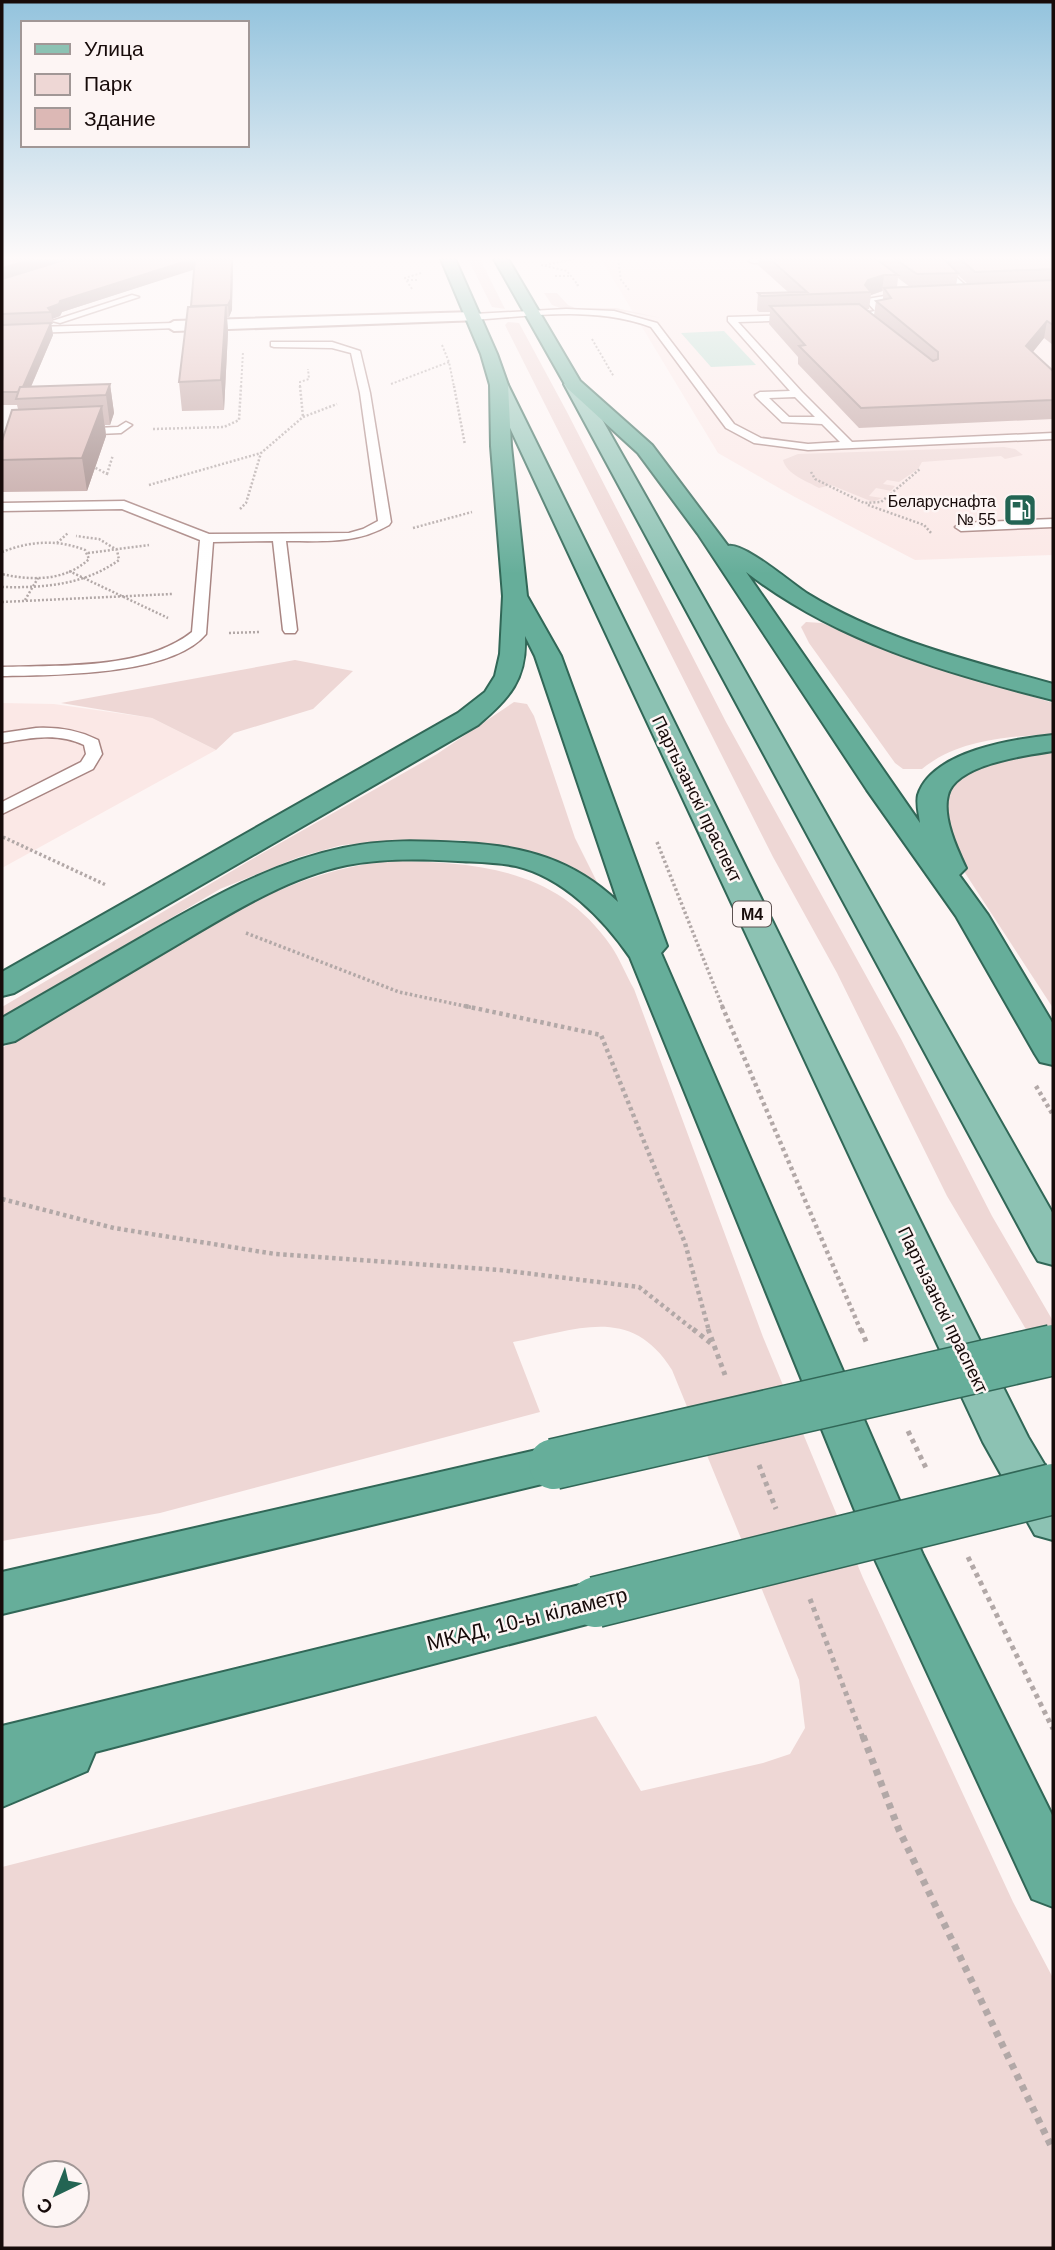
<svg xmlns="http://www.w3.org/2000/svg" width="1055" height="2250" font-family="Helvetica,sans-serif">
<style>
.built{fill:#fbe8e6}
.green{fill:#eed7d5;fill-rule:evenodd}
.water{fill:#b5dacd}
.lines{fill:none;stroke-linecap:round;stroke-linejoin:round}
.service-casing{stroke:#a88582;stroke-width:3}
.minor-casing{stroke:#a88582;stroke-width:4}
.primary-casing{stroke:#316757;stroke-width:4}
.trunk-casing{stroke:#316757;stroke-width:4}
.path-far5{stroke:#b2a8a7;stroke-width:2;stroke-dasharray:2 2;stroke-linecap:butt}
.path-far4{stroke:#b2a8a7;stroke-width:2.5;stroke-dasharray:2 2;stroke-linecap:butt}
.path-far3{stroke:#b2a8a7;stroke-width:3.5;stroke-dasharray:2.5 2.5;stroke-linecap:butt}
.path-far2{stroke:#b2a8a7;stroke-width:4.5;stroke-dasharray:3.5 3.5;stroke-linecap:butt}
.path-far1{stroke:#b2a8a7;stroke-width:5;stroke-dasharray:4.5 4.5;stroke-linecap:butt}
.path{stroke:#b2a8a7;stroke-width:7;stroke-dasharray:6 6;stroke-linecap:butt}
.service{fill:#fff;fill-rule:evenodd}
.minor{fill:#fff;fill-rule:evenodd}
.primary{fill:#8cc2b3;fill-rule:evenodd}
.trunk{fill:#66ae9a;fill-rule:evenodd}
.trunk-bridge-casing{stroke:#316757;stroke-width:53;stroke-linecap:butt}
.trunk-bridge{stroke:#66ae9a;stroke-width:50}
.wall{fill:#bd9e9c;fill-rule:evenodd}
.shaded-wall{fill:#9a817f}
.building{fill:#dcb8b5;stroke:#9a817f;stroke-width:2}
.labels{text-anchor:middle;stroke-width:5;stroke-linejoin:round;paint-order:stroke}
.far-poi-label{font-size:16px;fill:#170b0a;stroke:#fdf5f4;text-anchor:end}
.shield{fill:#fdf5f4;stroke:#5c5150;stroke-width:2}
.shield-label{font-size:16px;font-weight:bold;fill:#170b0a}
.street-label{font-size:18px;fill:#170b0a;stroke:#fdf5f4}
.near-street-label{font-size:21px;fill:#170b0a;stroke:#fdf5f4}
</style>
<rect width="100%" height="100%" fill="#fdf5f4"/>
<!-- built -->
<path class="built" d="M 601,259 L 1053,259 L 1053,555 L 915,560 L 793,496 L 718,453 Z
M 2,703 L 54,704 L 152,718 L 216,750 L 2,868 Z"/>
<!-- green -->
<path class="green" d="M 468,259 L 480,259 L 505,309 L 492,307 Z
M 544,293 L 557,293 L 568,305 L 575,308 L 616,308 L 661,318 L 626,312 L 563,309 L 552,305 Z
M 508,322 L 519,323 L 567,412 L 726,722 L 901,1039 L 992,1216 L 1053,1321 L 1053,1375 L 947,1196 L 837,973 L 773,857 L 505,325 Z
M 1004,447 L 1015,449 L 1023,455 L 1005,459 L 1001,456 L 922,462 L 918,469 L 899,482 L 887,480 L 883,484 L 895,486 L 891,491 L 876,488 L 869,496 L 882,498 L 873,502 L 831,485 L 819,488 C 807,481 787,475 783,460 L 798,454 Z
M 806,622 L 822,623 L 907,658 L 1053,703 L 1053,734 C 1007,737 959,739 922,769 L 903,769 L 895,763 L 809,643 L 801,627 Z
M 295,660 L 353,671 L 313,709 L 234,733 L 216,750 L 152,718 L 61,703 Z
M 514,702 L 527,704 L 534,716 L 575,838 L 605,898 L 532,853 L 513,847 L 459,840 L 416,840 L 342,845 L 299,857 L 220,889 L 2,1018 L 2,1007 L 254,858 L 437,754 Z
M 1045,751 L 1053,751 L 1053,1008 L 954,856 L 944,803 L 955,782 L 972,772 L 1006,759 Z
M 392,861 C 478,862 558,869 611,946 C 620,959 626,975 634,989 L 763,1337 L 863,1578 L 1013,1902 L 1053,1978 L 1053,2248 L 2,2248 L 2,1867 L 596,1716 L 641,1791 L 763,1763 L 790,1754 L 805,1728 L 799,1680 L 672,1370 C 631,1304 577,1330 513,1342 L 540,1412 L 160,1513 L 2,1541 L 2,1048 L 243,906 C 291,884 339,865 392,861 ZM 35,2173 L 77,2173 L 77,2215 L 35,2215 Z"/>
<!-- water -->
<path class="water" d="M 724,331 L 756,365 L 711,367 L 681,333 Z"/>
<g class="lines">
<defs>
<path id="service" d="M 752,259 L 824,259 L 820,261 L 753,263 L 749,261 Z
M 941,259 L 949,259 L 946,268 L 972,291 L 972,295 L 966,295 L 939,271 Z
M 914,291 L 917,292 L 917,296 L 876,302 L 885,311 L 885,315 L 860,318 L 855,315 L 875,311 L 866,301 L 867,299 Z
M 132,295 L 139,297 L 60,323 L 52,321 Z
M 566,309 L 614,311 L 657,323 L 734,424 L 761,438 L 808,444 L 840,442 L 822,424 L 782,422 L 756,397 L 755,395 L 760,392 L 790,391 L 728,321 L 728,317 L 802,315 L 802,319 L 799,320 L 738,322 L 802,392 L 852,442 L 1053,433 L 1053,439 L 808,450 L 754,443 L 726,428 L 651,327 C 595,306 532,316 474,320 L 469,317 L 474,314 ZM 795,397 L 815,417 L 789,417 L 769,398 Z
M 174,323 L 177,324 L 177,328 L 2,334 L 2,328 Z
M 271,342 L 332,342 L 360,351 L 370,393 L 391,522 L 389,525 C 357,544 323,541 286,541 L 297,630 L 295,633 L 285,633 L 283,630 L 273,541 L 213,542 L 206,634 C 171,676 54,675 2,676 L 2,667 C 60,665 144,670 192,632 L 200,540 L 122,509 L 2,511 L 2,503 L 124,501 L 209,534 L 349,533 L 363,529 L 378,521 L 360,393 L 351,353 L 332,348 L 274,347 L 271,346 Z
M 126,422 L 132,425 L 121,433 L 75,435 L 69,432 L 75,429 L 118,427 Z
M 1053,519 L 1053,527 L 961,531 L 955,527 L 961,523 Z
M 36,728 C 58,727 78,730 98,740 L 102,754 L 93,769 L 2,814 L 2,802 L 81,762 L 86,754 L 84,745 C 58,732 29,738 2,743 L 2,733 Z"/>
<path id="minor" d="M 474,312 L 480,314 L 482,317 L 480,320 L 174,331 L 166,326 L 174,321 Z"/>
<path id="primary" d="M 573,379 L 582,384 L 1053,1214 L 1053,1265 L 1038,1261 L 1032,1251 L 564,384 Z
M 499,380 L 508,385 L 939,1259 L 1028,1437 L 1053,1479 L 1053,1540 L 1035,1535 L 983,1442 L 490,385 Z"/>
<path id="trunk" d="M 441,259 L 455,259 L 497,354 L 508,385 L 511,446 L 527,596 L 561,656 L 667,946 L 661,953 L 923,1555 L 1053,1817 L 1053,1907 L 1032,1899 L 873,1555 L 630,957 C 604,919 563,877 516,866 C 497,862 477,862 458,861 C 421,859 384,858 347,865 C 285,878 228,915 175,946 C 121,978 68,1009 15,1041 L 2,1044 L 2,1018 C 49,991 97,963 144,936 C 207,900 271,863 343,848 C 383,839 423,841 464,843 C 524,846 574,860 618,902 L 535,656 L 525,636 C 527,680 509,698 478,725 L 14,993 L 2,996 L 2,972 L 458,713 L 485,692 L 495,676 L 500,654 L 503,596 L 491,446 L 490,385 L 481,354 Z
M 494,259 L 508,259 L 580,381 L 652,445 L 728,546 C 744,542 792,584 808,594 C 883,640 970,661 1053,684 L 1053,700 C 945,673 835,641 746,572 L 920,823 C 919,814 916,804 918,795 C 932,751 1014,739 1053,735 L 1053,751 C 1027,755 956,764 948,795 C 942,817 957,849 966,868 L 959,875 L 988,915 L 1053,1024 L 1053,1065 L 1040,1062 L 1035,1054 L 956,916 L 867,790 L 698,534 L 638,453 L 567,388 Z
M 554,1446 L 571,1451 L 578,1464 L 571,1477 L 2,1614 L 2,1572 Z
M 596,1581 L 614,1587 L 622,1602 L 614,1617 L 95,1752 L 87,1771 L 2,1807 L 2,1726 Z"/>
</defs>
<!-- service casing -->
<use href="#service" class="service-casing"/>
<!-- minor casing -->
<use href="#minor" class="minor-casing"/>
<!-- primary casing -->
<use href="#primary" class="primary-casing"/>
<!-- trunk casing -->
<use href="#trunk" class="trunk-casing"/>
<!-- path-far5 -->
<path class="path-far5" d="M 618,259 L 621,280 L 629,290
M 541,265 L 567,271 L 578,285 L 575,286
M 545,265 L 575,259
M 555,276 L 569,276
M 407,280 L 418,280
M 412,289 L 405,278 L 421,273
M 592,339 L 614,377
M 442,345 L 449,362 L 454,387
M 391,384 L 449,362
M 241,387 L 243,352
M 300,387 L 300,382 L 309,379 L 308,369"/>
<!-- path-far4 -->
<path class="path-far4" d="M 300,386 L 303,417
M 454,386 L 465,445
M 153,429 L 224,427 L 239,420 L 241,386
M 92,466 L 107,474 L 106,476
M 811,472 L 815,479 L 864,503 L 881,502 L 920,469
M 107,474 L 113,455
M 149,485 L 261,453
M 868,505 L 924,525 L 932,534
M 240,509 L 246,503 L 261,453 L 303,417 L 337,404
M 413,528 L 472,512
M 57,543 L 68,533
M 2,552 C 30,541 57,539 85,550 L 89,559 C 66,581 31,581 2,574
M 88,553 L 149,545
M 69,571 L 168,618
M 2,587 C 44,588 84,585 119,560 L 117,550 L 99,539 L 76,536
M 25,600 L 38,578
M 2,602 L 172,594
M 229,633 L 259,632"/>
<!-- path-far3 -->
<path class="path-far3" d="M 3,837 L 106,885
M 657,842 L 723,1008
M 246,933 L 399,992 L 474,1008"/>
<!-- path-far2 -->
<path class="path-far2" d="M 465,1006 L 601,1035 L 685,1243 L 709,1331
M 722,1006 L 861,1331
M 1036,1086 L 1053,1115
M 2,1199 L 114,1228 L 275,1254 L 500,1270 L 639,1287 L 695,1331"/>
<!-- path-far1 -->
<path class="path-far1" d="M 693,1329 L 713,1345
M 708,1329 L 725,1375
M 861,1329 L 867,1344
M 908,1431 L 927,1470
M 759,1465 L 776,1509
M 968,1557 L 1053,1729
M 810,1599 L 863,1738"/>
<!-- path -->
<path class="path" d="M 863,1736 L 899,1830 L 1053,2150"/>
<!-- service -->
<use href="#service" class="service"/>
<!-- minor -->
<use href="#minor" class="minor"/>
<!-- primary -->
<use href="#primary" class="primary"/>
<!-- trunk -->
<use href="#trunk" class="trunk"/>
<defs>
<path id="trunk-bridge" d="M 554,1464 L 1053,1350
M 596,1602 L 1053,1489"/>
</defs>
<!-- trunk-bridge casing -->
<use href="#trunk-bridge" class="trunk-bridge-casing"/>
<!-- trunk-bridge -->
<use href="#trunk-bridge" class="trunk-bridge"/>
</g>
<!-- wall -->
<path class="wall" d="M 2,259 L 232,259 L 232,310 L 229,317 L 227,317 L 228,332 L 224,410 L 182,411 L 179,382 L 191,307 L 194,269 L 62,312 L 60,316 L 52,319 L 53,324 L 51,324 L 53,335 L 31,387 L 110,384 L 114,413 L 110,425 L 105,425 L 106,436 L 87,491 L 2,492 L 2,441 L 18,409 L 17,405 L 2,405 Z
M 759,259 L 944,259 L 949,265 L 950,259 L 1053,259 L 1053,345 L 1044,338 L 1033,352 L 1053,371 L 1053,419 L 859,428 L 798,364 L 798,357 L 769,324 L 770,312 L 759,312 L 757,310 L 758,293 L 788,292 L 758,265 ZM 958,275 L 968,284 L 956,285 ZM 898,278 L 910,287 L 897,287 ZM 883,291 L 883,300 L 876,301 L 874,315 L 865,309 L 869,309 L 871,295 Z"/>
<!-- shaded-wall -->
<path class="shaded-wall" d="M 34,259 L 59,259 L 59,262 L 2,279 L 2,268 Z
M 193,259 L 195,259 L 196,269 L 62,312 L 60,316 L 52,319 L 51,312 L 48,308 L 60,301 Z
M 232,259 L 233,263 L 232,310 L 229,317 L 228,305 Z
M 884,275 L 882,291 L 871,295 L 871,292 L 865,285 L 868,280 Z
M 226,305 L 228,332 L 224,410 L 221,380 Z
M 1047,321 L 1044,338 L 1023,364 L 1026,346 Z
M 51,323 L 53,335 L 26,398 L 21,391 Z
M 110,384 L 114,413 L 110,425 L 106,395 Z
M 102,406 L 106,436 L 87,491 L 82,458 Z"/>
<!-- building -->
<path class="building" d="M 2,259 L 34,259 L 2,268 Z
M 63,259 L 193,259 L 60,301 L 59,304 L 48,308 L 51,312 L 2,314 L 2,279 L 64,260 Z
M 195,259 L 232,259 L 231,299 L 228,305 L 191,306 Z
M 770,259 L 876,259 L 898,275 L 884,275 L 868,280 L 865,285 L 871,292 L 761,296 L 758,293 L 807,292 Z
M 895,259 L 944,259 L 958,273 L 917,274 Z
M 960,259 L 1053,259 L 1053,269 L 975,272 Z
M 1053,280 L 1053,325 L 1047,321 L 1026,346 L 1053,371 L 1053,400 L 861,408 L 799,346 L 805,345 L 770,306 L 859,304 L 933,361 L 938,359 L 938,352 L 876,301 L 891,298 L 884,288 Z
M 226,305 L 221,380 L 179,382 L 188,307 Z
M 51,323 L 23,387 L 20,387 L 18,392 L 2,392 L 2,325 Z
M 110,384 L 106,395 L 16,399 L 20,387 Z
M 102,406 L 82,458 L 2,460 L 2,441 L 12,410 Z"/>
<!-- sky -->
<linearGradient id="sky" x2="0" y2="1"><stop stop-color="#93c3dd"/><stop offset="0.45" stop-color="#fefafa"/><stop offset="1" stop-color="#fefafa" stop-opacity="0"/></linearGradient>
<rect width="1055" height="574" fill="url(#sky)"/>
<!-- icons -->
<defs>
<symbol id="fuel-square" viewBox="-11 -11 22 22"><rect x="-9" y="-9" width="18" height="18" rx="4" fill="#236453" stroke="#fdf5f4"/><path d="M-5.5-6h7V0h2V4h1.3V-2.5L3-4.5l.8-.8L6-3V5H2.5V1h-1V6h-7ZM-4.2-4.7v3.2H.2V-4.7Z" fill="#fff"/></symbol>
</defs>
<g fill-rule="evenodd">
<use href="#fuel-square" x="1001" y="491" width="38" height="38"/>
</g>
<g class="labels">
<!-- far-poi labels -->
<g class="far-poi-label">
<text x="996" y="507">Беларуснафта<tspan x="996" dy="18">№ 55</tspan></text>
</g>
<!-- shield labels -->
<rect class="shield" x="733" y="901.5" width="38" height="25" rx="5"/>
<g class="shield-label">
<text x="752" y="920">М4</text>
</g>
<!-- street labels -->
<g class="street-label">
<text transform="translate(697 799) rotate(64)" y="6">Партызанскі праспект</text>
<text transform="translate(943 1310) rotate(64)" y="6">Партызанскі праспект</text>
</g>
<!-- near-street labels -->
<g class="near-street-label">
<text transform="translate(527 1619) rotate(-14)" y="7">МКАД, 10-ы кіламетр</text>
</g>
</g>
<!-- border -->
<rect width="1055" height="2250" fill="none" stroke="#170b0a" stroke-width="7"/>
<!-- legend -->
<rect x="21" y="21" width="228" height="126" fill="#fdf5f4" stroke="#a19796" stroke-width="2"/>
<rect x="35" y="44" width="35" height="10" fill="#8cc2b3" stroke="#a19796" stroke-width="2"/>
<text x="84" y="56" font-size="21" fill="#170b0a">Улица</text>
<rect x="35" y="74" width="35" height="21" fill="#eed7d5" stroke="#a19796" stroke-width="2"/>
<text x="84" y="91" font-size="21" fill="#170b0a">Парк</text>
<rect x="35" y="108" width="35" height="21" fill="#dcb8b5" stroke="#a19796" stroke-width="2"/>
<text x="84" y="126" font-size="21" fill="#170b0a">Здание</text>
<!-- north arrow -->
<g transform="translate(56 2194) rotate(223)"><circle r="33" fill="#fdf5f4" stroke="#a19796" stroke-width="2"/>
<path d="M0-5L12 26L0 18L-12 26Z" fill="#236453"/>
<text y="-10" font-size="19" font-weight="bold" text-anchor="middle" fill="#170b0a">С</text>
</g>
</svg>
